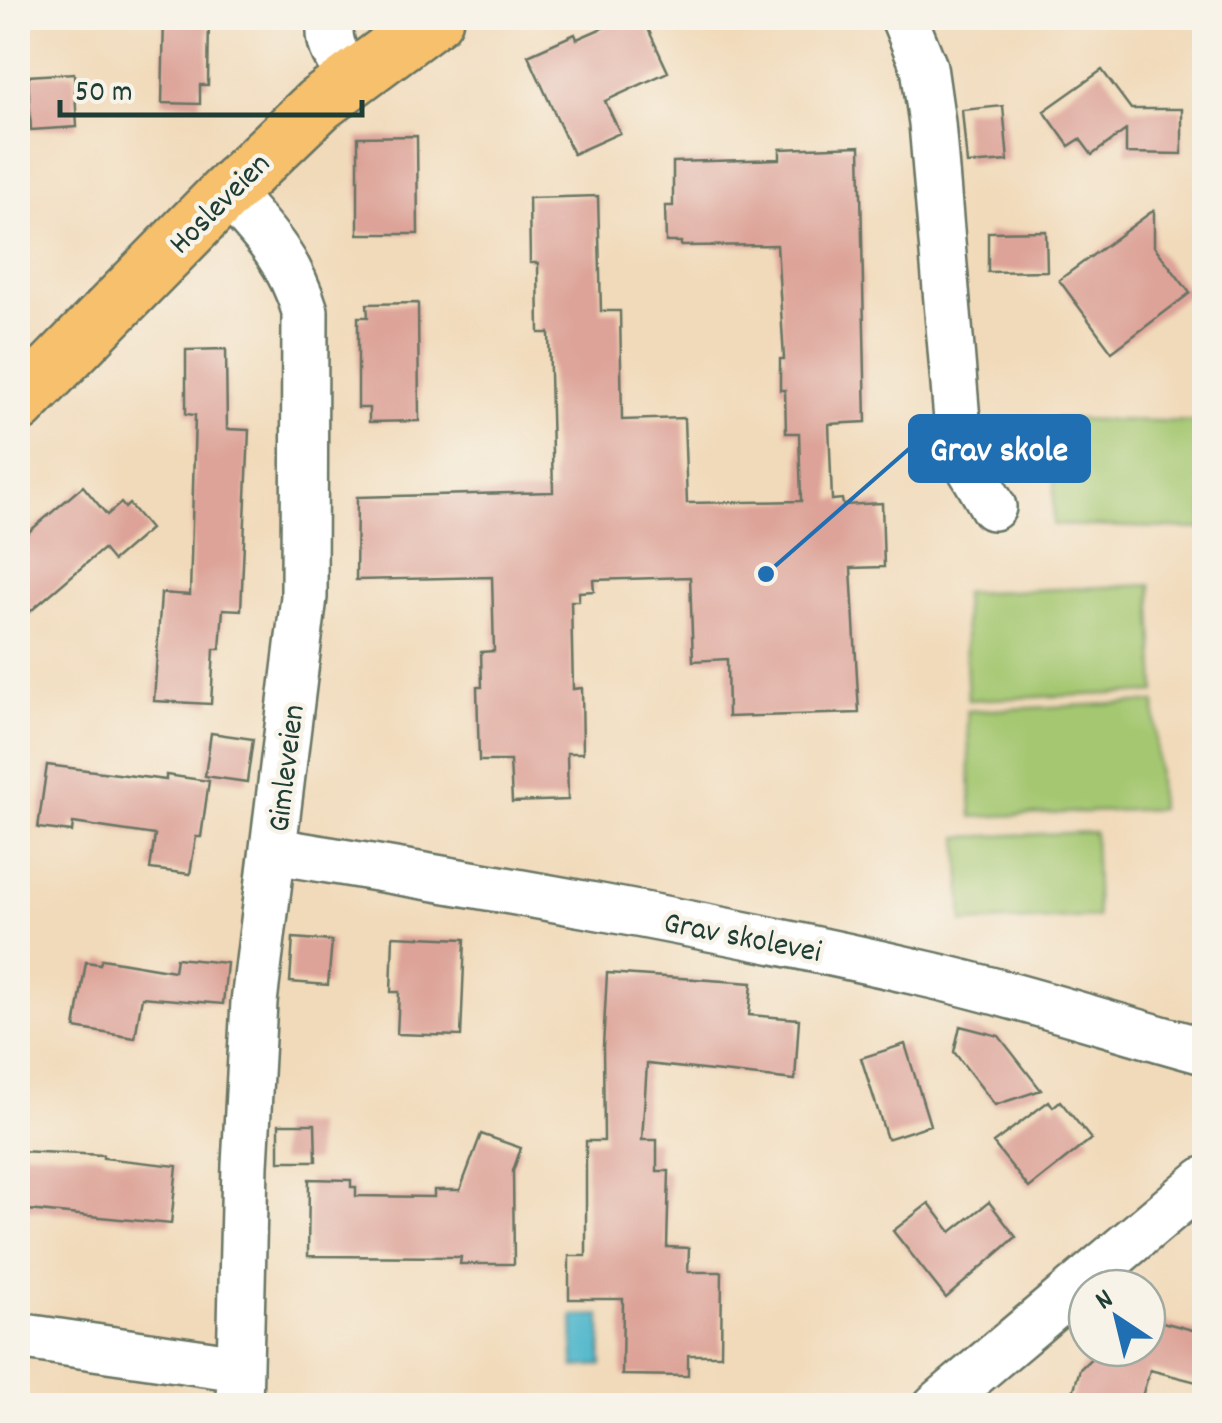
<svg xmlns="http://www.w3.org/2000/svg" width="1222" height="1423" font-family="Dekko,sans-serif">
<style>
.green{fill:#a5c771;stroke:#628252;stroke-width:2.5}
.water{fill:#4db6cb;stroke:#367a80;stroke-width:2.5}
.building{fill:#dda398}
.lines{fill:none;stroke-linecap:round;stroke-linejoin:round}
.minor-casing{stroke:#687463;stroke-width:50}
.major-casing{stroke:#687463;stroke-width:60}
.minor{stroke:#fff;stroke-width:45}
.major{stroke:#f7c06c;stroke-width:55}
.labels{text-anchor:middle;stroke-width:9;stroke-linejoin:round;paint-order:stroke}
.street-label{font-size:32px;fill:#1f3d34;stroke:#f7f3e8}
.leader{fill:none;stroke:#1f6fb2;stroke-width:4}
.callout-dot{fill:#1f6fb2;stroke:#f7f3e8;stroke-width:4}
.callout{fill:#1f6fb2;stroke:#1f6fb2;stroke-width:4}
.callout-label{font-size:35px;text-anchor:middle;font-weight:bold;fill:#fff}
</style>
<rect width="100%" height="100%" fill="#f7f3e8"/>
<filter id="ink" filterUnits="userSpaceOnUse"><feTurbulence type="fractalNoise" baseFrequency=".01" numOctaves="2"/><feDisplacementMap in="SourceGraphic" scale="20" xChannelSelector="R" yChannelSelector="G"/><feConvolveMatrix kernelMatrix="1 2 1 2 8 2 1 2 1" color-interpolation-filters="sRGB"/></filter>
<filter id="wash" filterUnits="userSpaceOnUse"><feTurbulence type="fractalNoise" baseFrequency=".0048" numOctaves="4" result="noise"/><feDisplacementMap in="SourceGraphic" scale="40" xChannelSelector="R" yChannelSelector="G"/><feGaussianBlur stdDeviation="2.25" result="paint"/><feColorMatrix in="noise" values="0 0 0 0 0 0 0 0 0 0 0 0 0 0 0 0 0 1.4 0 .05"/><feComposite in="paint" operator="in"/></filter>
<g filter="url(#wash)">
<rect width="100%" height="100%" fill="#f1daba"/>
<!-- green -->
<path class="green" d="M 1056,419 L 1204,422 L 1204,529 L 1053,525 Z
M 1151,585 L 1156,692 L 968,700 L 963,593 Z
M 1155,702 L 1159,809 L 972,817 L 967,711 Z
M 1094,832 L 1097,917 L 963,923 L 959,837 Z"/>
<!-- water -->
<path class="water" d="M 601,1315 L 602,1365 L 574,1367 L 573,1316 Z"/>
<g id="blocks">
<!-- building -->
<path class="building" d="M 164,18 L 209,18 L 208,85 L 200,85 L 200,104 L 162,103 Z
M 625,18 L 643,18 L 668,72 L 605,101 L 620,133 L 573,154 L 528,55 L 575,34 L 577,39 Z
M 1102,70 L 1131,109 L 1182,109 L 1182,154 L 1126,153 L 1126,130 L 1092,155 L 1080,139 L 1069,146 L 1044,111 Z
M 74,73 L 77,127 L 31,130 L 28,76 Z
M 1003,106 L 1008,161 L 967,164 L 962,110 Z
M 417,136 L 418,234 L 358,234 L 358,137 Z
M 860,146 L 866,422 L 829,424 L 832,500 L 842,499 L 843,505 L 882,503 L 884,567 L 851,568 L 859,713 L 728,717 L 727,659 L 693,661 L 690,577 L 593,580 L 594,591 L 579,592 L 579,601 L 571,601 L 573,689 L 582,688 L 583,753 L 567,753 L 568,800 L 512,802 L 510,761 L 479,761 L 477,687 L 482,687 L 481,652 L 494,651 L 492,577 L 356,580 L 357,497 L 553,492 L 549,333 L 539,333 L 538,263 L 530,263 L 529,198 L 598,196 L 601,311 L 620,311 L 622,420 L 684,418 L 687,503 L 801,501 L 799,433 L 786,433 L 785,390 L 780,390 L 780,359 L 784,359 L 777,245 L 681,246 L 681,242 L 666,242 L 665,206 L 673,206 L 673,162 L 780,159 L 780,149 Z
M 1154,210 L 1154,246 L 1190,293 L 1112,352 L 1059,280 Z
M 1046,231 L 1047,271 L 988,272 L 988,232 Z
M 418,303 L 419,421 L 369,422 L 369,408 L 358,408 L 358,317 L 368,317 L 367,304 Z
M 226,349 L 227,429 L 249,430 L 241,610 L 223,609 L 220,649 L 214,649 L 211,704 L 154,701 L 161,593 L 190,595 L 195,415 L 186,414 L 186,350 Z
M 83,486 L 107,515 L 121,503 L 125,508 L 129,504 L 150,529 L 113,561 L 103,549 L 18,622 L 18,541 Z
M 211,733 L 253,739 L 247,782 L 205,776 Z
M 47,765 L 166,780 L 166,775 L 209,781 L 201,837 L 196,837 L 190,874 L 150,869 L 155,835 L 73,823 L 72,832 L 38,828 Z
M 393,936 L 465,939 L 461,1036 L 397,1034 L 399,992 L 391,992 Z
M 293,938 L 332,941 L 328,985 L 290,982 Z
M 176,958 L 227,963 L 223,1004 L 142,997 L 135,1038 L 75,1028 L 86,962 L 100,964 L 102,959 L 174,971 Z
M 607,973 L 752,983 L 749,1015 L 799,1019 L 795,1080 L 647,1064 L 642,1140 L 657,1140 L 657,1171 L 669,1171 L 667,1247 L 689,1248 L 688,1272 L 722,1272 L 721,1355 L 688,1355 L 688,1376 L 622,1375 L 623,1299 L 569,1299 L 569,1256 L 586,1256 L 586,1141 L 604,1141 L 603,1047 Z
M 960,1026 L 999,1036 L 1041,1090 L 995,1105 L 954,1052 Z
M 905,1044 L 930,1125 L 887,1139 L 861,1058 Z
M 1049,1101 L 1053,1107 L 1060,1101 L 1091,1139 L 1029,1188 L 993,1143 Z
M 279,1124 L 315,1124 L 316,1161 L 279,1161 Z
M 481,1134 L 521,1148 L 513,1171 L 514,1264 L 460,1264 L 461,1257 L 308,1256 L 309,1179 L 351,1180 L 351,1187 L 356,1187 L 356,1196 L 434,1197 L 434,1190 L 460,1190 Z
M 18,1151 L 103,1155 L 103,1158 L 177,1166 L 171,1224 L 18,1209 Z
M 989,1202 L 1016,1237 L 946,1298 L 893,1231 L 929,1203 L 951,1232 Z
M 1147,1318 L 1204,1333 L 1204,1384 L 1150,1370 L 1139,1406 L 1091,1406 L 1071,1399 L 1080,1369 L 1102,1348 L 1147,1348 Z"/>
</g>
</g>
<g filter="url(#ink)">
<use href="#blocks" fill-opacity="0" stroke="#687463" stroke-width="2.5"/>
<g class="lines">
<defs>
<path id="minor" d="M 332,18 C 325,42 337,57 351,78
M 904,18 L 924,67 L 932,123 L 958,432 L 970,468 L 993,507
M 227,192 C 263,232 289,258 305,311 L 304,597 L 254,1002 L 245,1165 L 239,1406
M 275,851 C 493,887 710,924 926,974 C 1019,995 1112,1026 1204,1051
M 18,1336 L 239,1368
M 936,1406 L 1204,1180"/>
<path id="major" d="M 18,405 L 227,192 L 319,104 L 435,18"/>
</defs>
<!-- minor casing -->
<use href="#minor" class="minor-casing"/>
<!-- major casing -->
<use href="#major" class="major-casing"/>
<!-- minor -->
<use href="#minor" class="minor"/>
<!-- major -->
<use href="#major" class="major"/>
</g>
</g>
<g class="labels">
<!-- street labels -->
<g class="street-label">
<text transform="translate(218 202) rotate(-45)" y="11">Hosleveien</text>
<text transform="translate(284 768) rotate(-83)" y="11">Gimleveien</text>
<text transform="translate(743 935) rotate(11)" y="11">Grav skolevei</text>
</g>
</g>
<!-- callouts -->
<path class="leader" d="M766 574L910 448"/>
<circle class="callout-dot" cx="766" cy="574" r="10"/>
<rect class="callout" x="910" y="416" width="179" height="65" rx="10"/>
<g class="callout-label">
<text x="999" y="460">Grav skole</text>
</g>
<!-- margin -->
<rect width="1222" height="1423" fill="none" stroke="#f7f3e8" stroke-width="60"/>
<!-- north arrow -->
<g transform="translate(1117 1318) rotate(325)"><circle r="48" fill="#f7f3e8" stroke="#a1aaa0" stroke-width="2.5"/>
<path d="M0-8L18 38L0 25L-18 38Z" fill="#1f6fb2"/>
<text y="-15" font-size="28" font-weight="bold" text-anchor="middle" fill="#1f3d34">N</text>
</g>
<!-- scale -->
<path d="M60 100v15h302v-15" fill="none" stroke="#1f3d34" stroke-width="5"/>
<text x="75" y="100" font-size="30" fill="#1f3d34" stroke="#f7f3e8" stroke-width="8" paint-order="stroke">50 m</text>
</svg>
